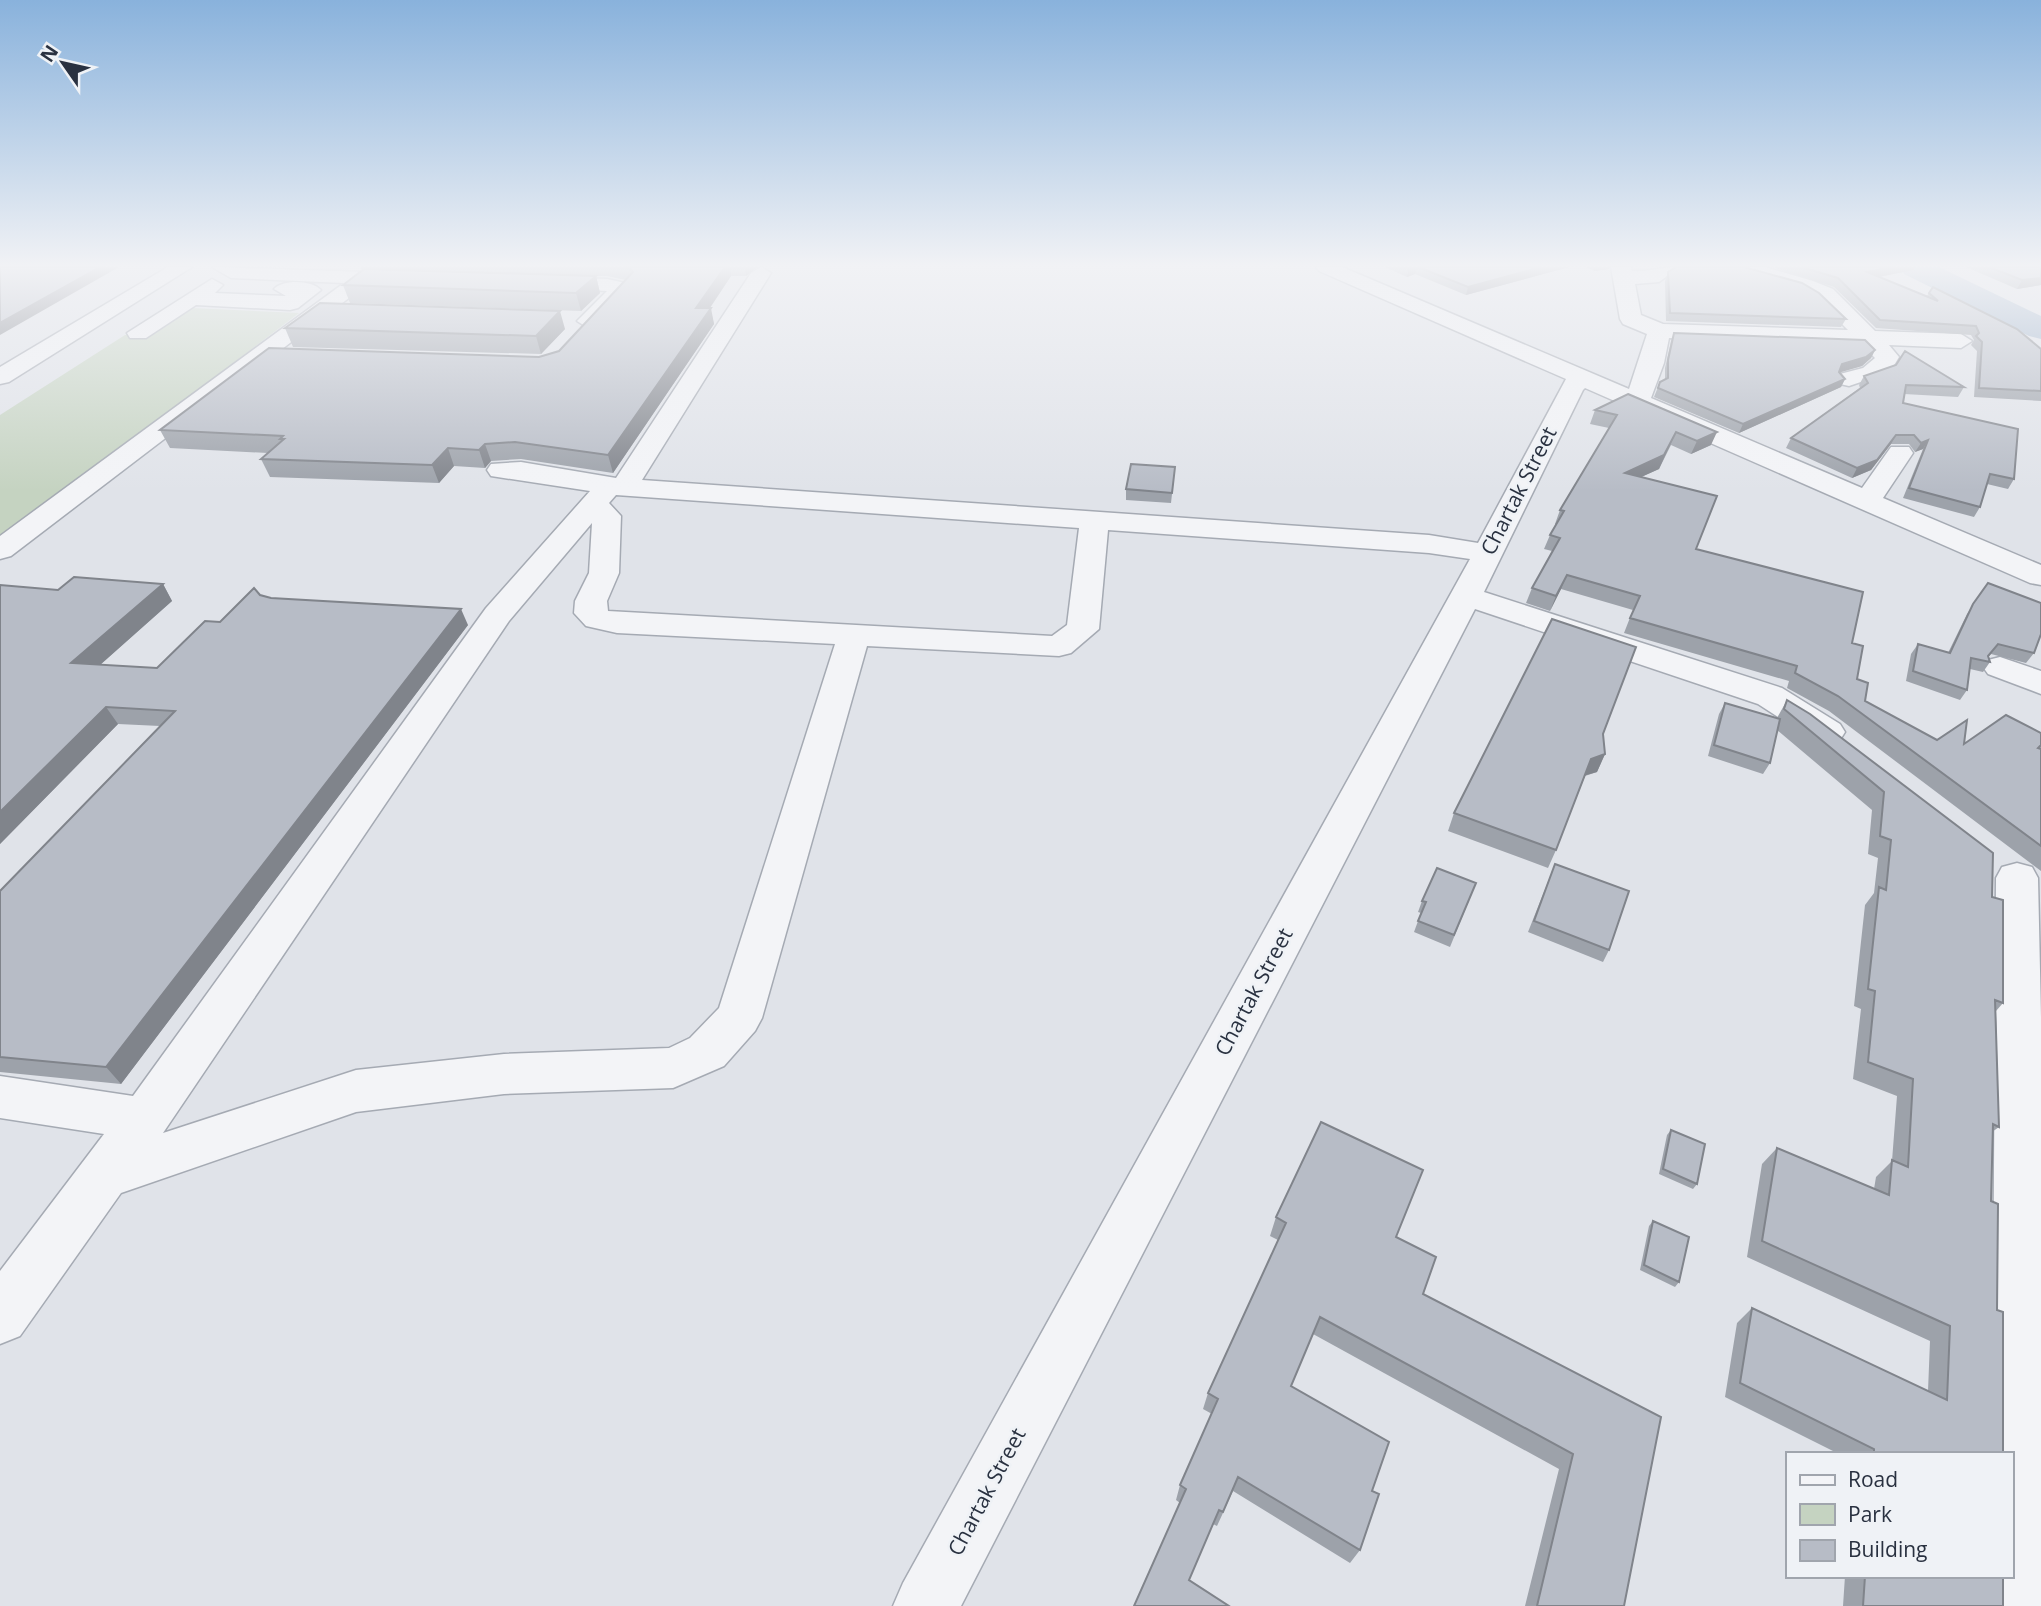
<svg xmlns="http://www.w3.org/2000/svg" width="2041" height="1606" font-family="'Open Sans',sans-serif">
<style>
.green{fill:#c5d3c1}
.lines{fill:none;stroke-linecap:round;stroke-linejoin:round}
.river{fill:#9bb0c9;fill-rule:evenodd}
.minor-casing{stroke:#a5aab3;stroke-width:3}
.minor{fill:#f3f4f7;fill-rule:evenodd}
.wall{fill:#9da2aa}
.shaded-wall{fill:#80848b}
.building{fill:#b7bcc6;stroke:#80848b;stroke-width:2}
.labels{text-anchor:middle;stroke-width:5;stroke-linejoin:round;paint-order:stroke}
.street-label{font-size:21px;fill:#293140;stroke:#eff2f6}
</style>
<rect width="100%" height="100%" fill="#e0e3e9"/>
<!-- green -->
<path class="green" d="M 191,308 L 299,313 L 0,541 L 0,415 L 125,335 L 142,336 Z"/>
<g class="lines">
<!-- river -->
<path class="river" d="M 1900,267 L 1939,267 L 2041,316 L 2041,339 L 2029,336 L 1904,274 Z"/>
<defs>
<path id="minor" d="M 168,267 L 192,267 L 9,382 L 0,384 L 0,367 Z
M 212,267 L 365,272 L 375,278 L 11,556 L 0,559 L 0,536 L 344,283 L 231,278 Z
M 761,267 L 771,273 L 642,480 L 1429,535 L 1478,543 L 1566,379 L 1319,271 L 1316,267 L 1342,267 L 1629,389 L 1647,334 L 1623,324 L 1620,319 L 1611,267 L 1631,267 L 1632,271 C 1649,272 1662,267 1679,267 L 1659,282 L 1635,284 L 1641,315 L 1663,324 L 1848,330 L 1817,299 L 1799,289 L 1737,271 L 1734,267 L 1765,267 L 1813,281 L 1833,289 L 1875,331 L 1961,334 L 1972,341 L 1961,348 L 1889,345 L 1899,357 L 1890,372 L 1849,386 L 1840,384 L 1837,379 L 1840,374 L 1863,368 L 1875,358 L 1862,345 L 1669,338 L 1664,363 L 1651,398 L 1862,488 L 1891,447 L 1909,447 L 1913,453 L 1883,498 L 2041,565 L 2041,585 L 2030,583 L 1585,388 L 1583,390 L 1484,592 L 1782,688 L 1840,724 L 1845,732 L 1840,740 L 1827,744 L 1814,740 L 1758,704 L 1475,609 L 961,1606 L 893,1606 L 903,1583 L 1470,559 L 1429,553 L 1108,530 L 1099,629 L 1071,653 L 1059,656 L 867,646 L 762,1018 L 755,1031 L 724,1066 L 673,1088 L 504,1094 L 356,1112 L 121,1193 L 20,1336 L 0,1344 L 0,1271 L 104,1134 L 0,1118 L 0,1076 L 133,1096 L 486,608 L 590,491 L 491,476 L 487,470 L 491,464 L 521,462 L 616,478 L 751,273 ZM 616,495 L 1079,528 L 1067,625 L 1052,636 L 608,611 L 607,601 L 619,573 L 621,516 L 609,503 ZM 592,523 L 589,573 L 575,601 L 574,613 L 586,626 L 617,633 L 835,644 L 719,1008 L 690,1038 L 669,1048 L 504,1054 L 356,1070 L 163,1133 L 509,621 Z
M 547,277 L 607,279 L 630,284 L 634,288 L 596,326 L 588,328 L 577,321 L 607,291 L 540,287 L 536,283 L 540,279 Z
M 212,279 L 223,285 L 215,293 L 286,296 L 274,289 C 283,279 312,280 321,290 L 298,308 L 290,310 L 196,305 L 146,338 L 130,338 L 127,333 Z
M 2000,657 L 2041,671 L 2041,694 L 1988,674 L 1983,667 L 1988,660 Z
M 2017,863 L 2032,867 L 2038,878 L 2041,1017 L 2041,1606 L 1990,1606 L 1991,1576 L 2011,1576 L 2011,1454 L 1992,1454 L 1996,878 L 2002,867 Z"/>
</defs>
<!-- minor casing -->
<use href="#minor" class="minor-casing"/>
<!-- minor -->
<use href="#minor" class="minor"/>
</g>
<!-- wall -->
<path class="wall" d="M 360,267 L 757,267 L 746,276 L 731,276 L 710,308 L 714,324 L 613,473 L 521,459 L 491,461 L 485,468 L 454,466 L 439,483 L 270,477 L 261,459 L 268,453 L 170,448 L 160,430 L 539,357 L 559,351 L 626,280 L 607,276 L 596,276 L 600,293 L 581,311 L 350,303 L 343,285 L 507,273 L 361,269 Z
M 1385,267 L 1569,267 L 1466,295 L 1415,274 L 1407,277 Z
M 1586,267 L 1610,267 L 1609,269 L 1594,271 Z
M 1772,267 L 1915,267 L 1913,270 L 1879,277 L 1927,296 L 1933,287 L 2041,349 L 2041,401 L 1974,397 L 1977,351 L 1971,345 L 1974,340 L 1971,335 L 1876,328 L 1834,287 Z
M 1966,267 L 2041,267 L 2041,285 L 2017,289 Z
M 1668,272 L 1846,319 L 1841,327 L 1666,321 L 1665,281 Z
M 285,328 L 565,329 L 541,354 L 293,347 Z
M 1674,333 L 1875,350 L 1871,358 L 1862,366 L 1839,372 L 1845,379 L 1841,387 L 1739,433 L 1654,397 L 1660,382 L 1665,380 L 1665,368 L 1671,341 Z
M 1864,376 L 1964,387 L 1958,397 L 1904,394 L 1903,403 L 2014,479 L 2008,489 L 1987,484 L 1980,507 L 1974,517 L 1903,498 L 1923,449 L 1915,452 L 1909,444 L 1891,444 L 1871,470 L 1852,478 L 1786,448 L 1791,438 L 1860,388 L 1859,385 Z
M 1628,394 L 1711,445 L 1691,454 L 1671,445 L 1659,469 L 1641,477 L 1696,549 L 1852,643 L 1857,679 L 1865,701 L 1937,740 L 1964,744 L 2041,733 L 2041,871 L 1829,711 L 1787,688 L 1789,681 L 1624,633 L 1633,610 L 1561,589 L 1550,611 L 1526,603 L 1532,588 L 1552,551 L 1544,549 L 1550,535 L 1556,524 L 1555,524 L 1560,510 L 1609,428 L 1590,424 L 1595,410 Z
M 1175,467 L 1171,503 L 1126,500 L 1126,489 Z
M 1988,583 L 2034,653 L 2026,663 L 1991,654 L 1988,657 L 1990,662 L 1983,672 L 1970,669 L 1967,690 L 1960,700 L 1906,681 L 1911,654 L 1918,644 L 1948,653 L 1967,614 Z
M 163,584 L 172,601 L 100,665 L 157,668 L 220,622 L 260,595 L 271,598 L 468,625 L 121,1084 L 0,1072 L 0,891 L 160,726 L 118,724 L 0,844 L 0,585 L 58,590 Z
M 1787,700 L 1810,714 L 1992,897 L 2003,1003 L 1996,1011 L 1999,1127 L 1992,1132 L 1991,1201 L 1997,1310 L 2003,1454 L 1839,1454 L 1725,1397 L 1737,1323 L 1752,1308 L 1928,1391 L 1930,1341 L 1747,1257 L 1762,1164 L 1777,1148 L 1874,1189 L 1876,1177 L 1892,1161 L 1897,1096 L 1853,1079 L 1861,1009 L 1854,1006 L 1865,905 L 1874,893 L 1878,858 L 1868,854 L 1872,810 L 1777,730 L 1770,763 L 1763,774 L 1708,756 L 1719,714 L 1725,703 L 1777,718 Z
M 1603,734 L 1605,754 L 1597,772 L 1585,776 L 1556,850 L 1548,868 L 1448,831 L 1454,813 Z
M 1555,864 L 1609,950 L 1603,962 L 1528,932 Z
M 1476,883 L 1450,947 L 1414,932 L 1421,913 L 1418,912 L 1422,901 Z
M 1671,1130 L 1697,1184 L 1693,1189 L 1659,1174 L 1667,1135 Z
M 1276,1217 L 1396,1237 L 1423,1294 L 1661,1417 L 1624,1606 L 1525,1606 L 1559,1469 L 1313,1334 L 1291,1386 L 1372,1491 L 1360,1550 L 1350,1563 L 1233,1491 L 1217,1526 L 1213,1524 L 1189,1580 L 1134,1606 L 1180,1503 L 1176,1500 L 1180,1485 L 1212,1414 L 1203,1409 L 1208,1393 L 1278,1240 L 1270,1236 Z
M 1653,1221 L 1679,1282 L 1675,1287 L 1640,1270 L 1649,1226 Z
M 1845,1576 L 2003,1576 L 2003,1606 L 1843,1606 Z"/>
<!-- shaded-wall -->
<path class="shaded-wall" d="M 100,267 L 119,267 L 0,335 L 0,323 Z
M 725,267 L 730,267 L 731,276 L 699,324 L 696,308 Z
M 745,267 L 757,267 L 746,276 Z
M 1417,267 L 1415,274 L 1407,277 L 1409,268 Z
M 1542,267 L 1569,267 L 1466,295 L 1468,287 Z
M 1596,267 L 1610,267 L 1609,269 L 1594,271 Z
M 1895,267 L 1915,267 L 1913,270 L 1863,280 L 1867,272 Z
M 596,276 L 600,293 L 581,311 L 576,293 Z
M 2041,278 L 2041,285 L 2017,289 L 2022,280 Z
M 711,308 L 714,324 L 613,473 L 608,455 Z
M 560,311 L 565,329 L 541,354 L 536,336 Z
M 1875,350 L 1871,358 L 1862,366 L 1838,373 L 1842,364 Z
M 1845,379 L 1841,387 L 1739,433 L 1743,424 Z
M 1676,432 L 1659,469 L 1619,487 L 1625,473 Z
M 1717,432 L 1711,445 L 1691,454 L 1697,441 Z
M 1896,435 L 1891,444 L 1871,470 L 1852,478 L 1857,468 Z
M 1928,440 L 1923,449 L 1915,452 L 1921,443 Z
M 485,444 L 491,461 L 485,468 L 479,450 Z
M 448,448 L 454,466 L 439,483 L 432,465 Z
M 1567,575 L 1561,589 L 1550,611 L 1556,596 Z
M 163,584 L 172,601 L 83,680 L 71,663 Z
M 461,609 L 468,625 L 121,1084 L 106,1067 Z
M 106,707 L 118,724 L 0,844 L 0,812 Z
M 1605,754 L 1597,772 L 1583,776 L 1591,759 Z"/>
<!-- building -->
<path class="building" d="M 0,267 L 100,267 L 0,323 Z
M 628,267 L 725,267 L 696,308 L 711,308 L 608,455 L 515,442 L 485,444 L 479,450 L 448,448 L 432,465 L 261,459 L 284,439 L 280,439 L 283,436 L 160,430 L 269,348 L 539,357 L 559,351 L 633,272 Z
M 1418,267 L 1542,267 L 1468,287 Z
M 1676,267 L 1744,267 L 1802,283 L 1819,293 L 1846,319 L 1670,313 L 1668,272 Z
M 1801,267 L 1895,267 L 1867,272 L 1938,301 L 1929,293 L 1933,287 L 2017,329 L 2041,349 L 2041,391 L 1979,388 L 1982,342 L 1976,336 L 1979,333 L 1976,326 L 1880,320 L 1838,278 Z
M 1989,267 L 2041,267 L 2041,278 L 2022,280 Z
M 364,269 L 596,276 L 576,293 L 343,285 Z
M 320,303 L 560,311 L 536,336 L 285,328 Z
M 1674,333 L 1865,340 L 1875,350 L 1866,357 L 1842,364 L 1839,372 L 1845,379 L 1743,424 L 1658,388 L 1660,382 L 1668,378 L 1668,360 Z
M 1905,351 L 1964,387 L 1906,385 L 1903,403 L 2018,429 L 2014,479 L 1990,474 L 1980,507 L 1909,488 L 1928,440 L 1921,443 L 1914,435 L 1896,435 L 1877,460 L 1857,468 L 1791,438 L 1868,383 L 1864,376 L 1896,365 Z
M 1628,394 L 1717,432 L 1697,441 L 1676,432 L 1664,455 L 1625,473 L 1717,496 L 1696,549 L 1863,592 L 1852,643 L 1863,646 L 1857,679 L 1868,683 L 1865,701 L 1937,740 L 1967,720 L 1964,744 L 2006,715 L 2041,733 L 2041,745 L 2038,748 L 2041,749 L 2041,846 L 1838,696 L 1795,673 L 1797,666 L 1630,618 L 1640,596 L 1567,575 L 1556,596 L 1532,588 L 1560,538 L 1550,535 L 1564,511 L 1560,510 L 1617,415 L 1595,410 Z
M 1131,464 L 1175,467 L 1172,493 L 1126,489 Z
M 74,577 L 163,584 L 71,663 L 157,668 L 205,621 L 220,622 L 254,588 L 260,595 L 271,598 L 461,609 L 106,1067 L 0,1057 L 0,891 L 175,711 L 106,707 L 0,812 L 0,585 L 58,590 Z
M 1988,583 L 2041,603 L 2041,634 L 2034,653 L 1998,644 L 1988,656 L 1990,662 L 1971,658 L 1967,690 L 1913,671 L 1918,644 L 1950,653 L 1973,604 Z
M 1552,619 L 1636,647 L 1603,734 L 1605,754 L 1591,759 L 1556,850 L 1454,813 Z
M 1787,700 L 1810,714 L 1993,853 L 1992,897 L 2003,900 L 2003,1003 L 1995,1000 L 1999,1127 L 1993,1124 L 1991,1201 L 1998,1204 L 1997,1310 L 2003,1312 L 2003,1454 L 1874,1454 L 1874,1449 L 1740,1383 L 1752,1308 L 1947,1400 L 1950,1326 L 1762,1241 L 1777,1148 L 1889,1195 L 1892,1160 L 1908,1167 L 1913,1079 L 1868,1062 L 1875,991 L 1868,989 L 1879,887 L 1886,890 L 1891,840 L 1880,836 L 1884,792 L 1784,709 Z
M 1725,703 L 1780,719 L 1770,763 L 1714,745 Z
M 1555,864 L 1629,891 L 1609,950 L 1534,921 Z
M 1437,868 L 1476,883 L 1454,935 L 1418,921 L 1426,902 L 1422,901 Z
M 1321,1122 L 1423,1170 L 1396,1237 L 1436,1257 L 1423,1294 L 1661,1417 L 1624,1606 L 1537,1606 L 1573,1454 L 1320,1317 L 1291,1386 L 1389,1442 L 1372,1491 L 1379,1494 L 1360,1550 L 1238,1477 L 1223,1512 L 1219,1510 L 1189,1580 L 1229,1606 L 1134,1606 L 1186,1489 L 1180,1485 L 1218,1399 L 1208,1393 L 1286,1223 L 1276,1217 Z
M 1671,1130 L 1705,1144 L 1697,1184 L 1663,1169 Z
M 1653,1221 L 1689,1237 L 1679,1282 L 1644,1265 Z
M 1865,1576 L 2003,1576 L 2003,1606 L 1863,1606 Z"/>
<!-- sky -->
<linearGradient id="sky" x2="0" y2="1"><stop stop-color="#89b2dc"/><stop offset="0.54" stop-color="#f1f2f5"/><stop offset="1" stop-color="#f1f2f5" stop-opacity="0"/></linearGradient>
<rect width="2041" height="491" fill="url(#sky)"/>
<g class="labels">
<!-- street labels -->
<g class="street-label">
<text transform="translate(1519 491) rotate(-63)" y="7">Chartak Street</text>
<text transform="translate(1254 992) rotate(-62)" y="7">Chartak Street</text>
<text transform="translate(987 1492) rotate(-62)" y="7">Chartak Street</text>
</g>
</g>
<!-- legend -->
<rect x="1786" y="1452" width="228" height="126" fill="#eff2f6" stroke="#a0a5ad" stroke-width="2"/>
<rect x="1800" y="1475" width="35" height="10" fill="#f3f4f7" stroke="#a0a5ad" stroke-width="2"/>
<text x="1848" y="1487" font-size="21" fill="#293140">Road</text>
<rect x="1800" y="1504" width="35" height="21" fill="#c5d3c1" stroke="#a0a5ad" stroke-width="2"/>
<text x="1848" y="1522" font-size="21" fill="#293140">Park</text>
<rect x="1800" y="1540" width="35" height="21" fill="#b7bcc6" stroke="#a0a5ad" stroke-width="2"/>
<text x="1848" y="1557" font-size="21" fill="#293140">Building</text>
<!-- north arrow -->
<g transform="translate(63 63) rotate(304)" stroke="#eff2f6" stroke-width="5" paint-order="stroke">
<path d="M0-5L12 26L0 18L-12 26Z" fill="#293140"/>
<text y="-10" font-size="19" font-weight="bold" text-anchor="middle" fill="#293140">N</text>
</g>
</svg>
